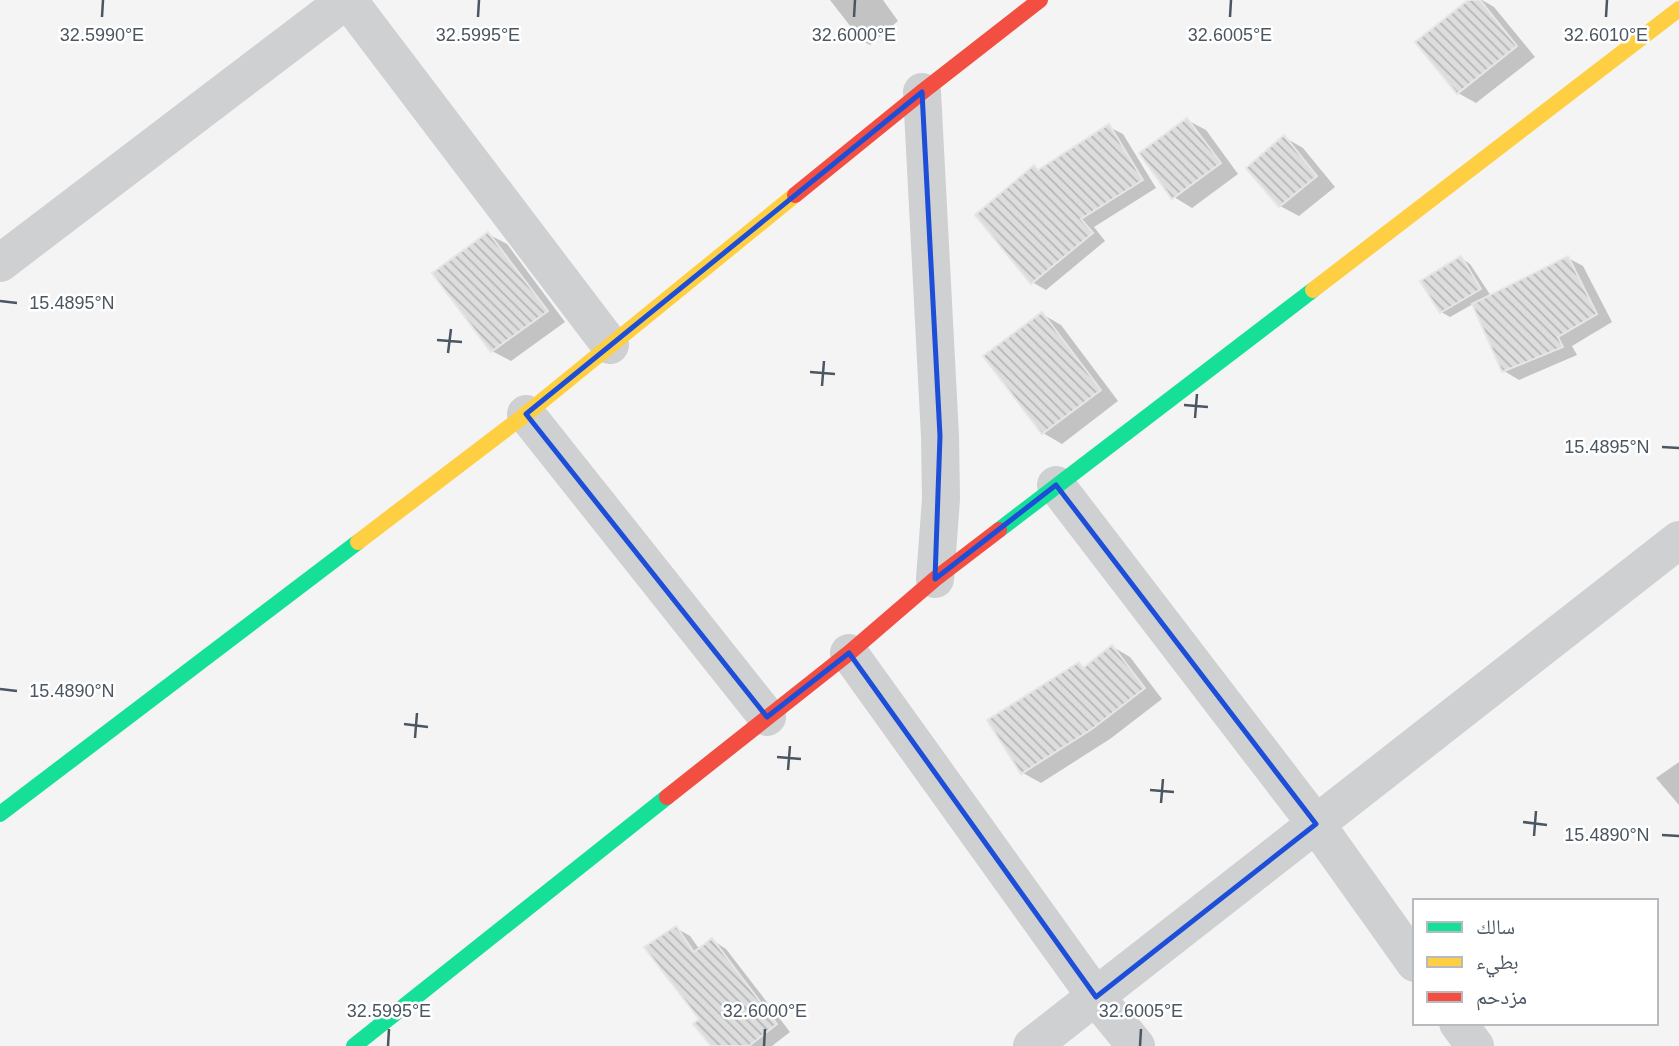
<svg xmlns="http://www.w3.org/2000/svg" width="1679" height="1046" font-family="Helvetica,'Noto Naskh Arabic',sans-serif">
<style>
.shadow{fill:#0003}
.building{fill:url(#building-back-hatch);stroke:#e5e6e7;stroke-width:2}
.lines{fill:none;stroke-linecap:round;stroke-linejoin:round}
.street{stroke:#ced0d2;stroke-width:38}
.fast{stroke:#16e098;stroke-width:16}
.slow{stroke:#ffcf43;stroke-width:16}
.jam{stroke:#f24e42;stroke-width:16}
.marked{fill:none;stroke:#1d4ed8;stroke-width:5;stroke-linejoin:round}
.ticks{fill:none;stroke:#4a5661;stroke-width:2.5}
.ticks-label{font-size:18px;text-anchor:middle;fill:#4a5661;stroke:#fff;stroke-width:5;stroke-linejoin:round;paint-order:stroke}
</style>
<defs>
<pattern id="building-back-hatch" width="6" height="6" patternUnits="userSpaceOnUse" patternTransform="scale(1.75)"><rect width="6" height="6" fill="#ddddde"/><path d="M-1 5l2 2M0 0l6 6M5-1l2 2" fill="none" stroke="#b5b6b7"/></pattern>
</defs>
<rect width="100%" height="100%" fill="#f4f4f4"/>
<!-- shadow -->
<path class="shadow" d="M 830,0 L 883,0 L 898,21 L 870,45 L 861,40 Z
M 1471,0 L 1482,0 L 1494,7 L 1535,57 L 1476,103 L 1458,93 Z
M 1187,120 L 1206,130 L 1238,174 L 1192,208 L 1174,197 Z
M 1109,127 L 1123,134 L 1156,188 L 1094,227 L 1105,241 L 1046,290 L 1032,282 L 1034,168 L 1040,171 Z
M 1284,137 L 1303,148 L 1335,187 L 1299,216 L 1280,206 Z
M 488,234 L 507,244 L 565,322 L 511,361 L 492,351 Z
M 1461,258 L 1470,264 L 1491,296 L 1568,258 L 1583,266 L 1612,322 L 1572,346 L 1577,355 L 1519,380 L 1504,371 L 1473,304 L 1450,317 L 1441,312 Z
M 1042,314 L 1061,325 L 1118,401 L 1062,444 L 1043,433 L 985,357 Z
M 1113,647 L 1130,657 L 1162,699 L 1110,739 L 1041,783 L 1023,773 L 1079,664 L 1086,668 Z
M 1679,762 L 1679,805 L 1656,778 Z
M 676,928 L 690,936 L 700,950 L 712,940 L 726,949 L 790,1032 L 772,1046 L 717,1046 L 701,1019 Z"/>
<!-- building -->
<path class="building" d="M 1468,0 L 1480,0 L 1517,46 L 1457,94 L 1415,42 Z
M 1187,118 L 1221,163 L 1172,199 L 1139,153 Z
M 1109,124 L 1143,180 L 1081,219 L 1093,233 L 1031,284 L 975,215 L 1034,165 L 1038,170 Z
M 1284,135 L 1317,176 L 1279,207 L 1246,168 Z
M 488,232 L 548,311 L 491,352 L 432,273 Z
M 1461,256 L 1481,289 L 1440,313 L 1420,281 Z
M 1568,256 L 1597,314 L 1558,337 L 1563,347 L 1502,372 L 1472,304 Z
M 1042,312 L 1101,390 L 1042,434 L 983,356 Z
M 1112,645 L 1145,688 L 1092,729 L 1021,774 L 987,720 L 1079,662 L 1083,668 Z
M 676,926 L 694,952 L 712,938 L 777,1024 L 749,1046 L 711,1046 L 693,1024 L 699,1019 L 644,947 Z"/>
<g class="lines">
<!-- street -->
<path class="street" d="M 348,0 L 610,345
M 922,92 L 940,436 L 941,499 L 935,579
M 0,263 L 346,0
M 526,414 L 767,717
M 1056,485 L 1316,824 L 1415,963
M 849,653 L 1096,997 L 1136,1046
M 1458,1023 L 1475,1046
M 1032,1046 L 1679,540"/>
<!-- fast -->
<path class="fast" d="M 999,530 L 1313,290
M 0,814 L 358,542
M 354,1046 L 667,797"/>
<!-- slow -->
<path class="slow" d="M 1313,290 L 1679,9
M 358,542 L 526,414 L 795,195"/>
<!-- jam -->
<path class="jam" d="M 795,195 L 922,92 L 1040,0
M 667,797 L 849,653 L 935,579 L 999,530"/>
</g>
<!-- marked area -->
<path class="marked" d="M 922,92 L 940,436 L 935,579 L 1056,485 L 1316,824 L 1096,997 L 849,653 L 767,717 L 526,414 Z"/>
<!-- ticks -->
<path class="ticks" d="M 102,17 L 103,0M 478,17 L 479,0M 854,17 L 855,0M 1230,17 L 1231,0M 1606,17 L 1607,0M 0,301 L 17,303M 437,340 L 462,342M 448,353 L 451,329M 810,372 L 835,374M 822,386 L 824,361M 1184,405 L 1208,407M 1195,418 L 1197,394M 1662,447 L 1679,448M 0,689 L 17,691M 404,724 L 428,727M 415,738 L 417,713M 777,757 L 801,759M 788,770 L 790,746M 1150,790 L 1174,792M 1161,803 L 1163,779M 1523,822 L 1547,825M 1662,835 L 1679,836M 1534,836 L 1536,811M 388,1046 L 389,1029M 764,1046 L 765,1029M 1140,1046 L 1141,1029"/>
<g class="ticks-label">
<text x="102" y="41">32.5990°E</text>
<text x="478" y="41">32.5995°E</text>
<text x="854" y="41">32.6000°E</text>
<text x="1230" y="41">32.6005°E</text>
<text x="1606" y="41">32.6010°E</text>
<text x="72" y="309">15.4895°N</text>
<text x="1607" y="453">15.4895°N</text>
<text x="72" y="697">15.4890°N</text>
<text x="1607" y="841">15.4890°N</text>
<text x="389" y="1017">32.5995°E</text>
<text x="765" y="1017">32.6000°E</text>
<text x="1141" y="1017">32.6005°E</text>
</g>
<!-- legend -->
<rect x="1413" y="899" width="245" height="126" fill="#ffffff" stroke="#b7bbc0" stroke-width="2"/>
<rect x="1427" y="922" width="35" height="10" fill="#16e098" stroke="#b7bbc0" stroke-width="2"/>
<text x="1476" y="934" font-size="21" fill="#4a5661">سالك</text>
<rect x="1427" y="957" width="35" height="10" fill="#ffcf43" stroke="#b7bbc0" stroke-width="2"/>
<text x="1476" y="969" font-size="21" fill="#4a5661">بطيء</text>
<rect x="1427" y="992" width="35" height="10" fill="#f24e42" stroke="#b7bbc0" stroke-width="2"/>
<text x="1476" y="1004" font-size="21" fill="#4a5661">مزدحم</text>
</svg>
